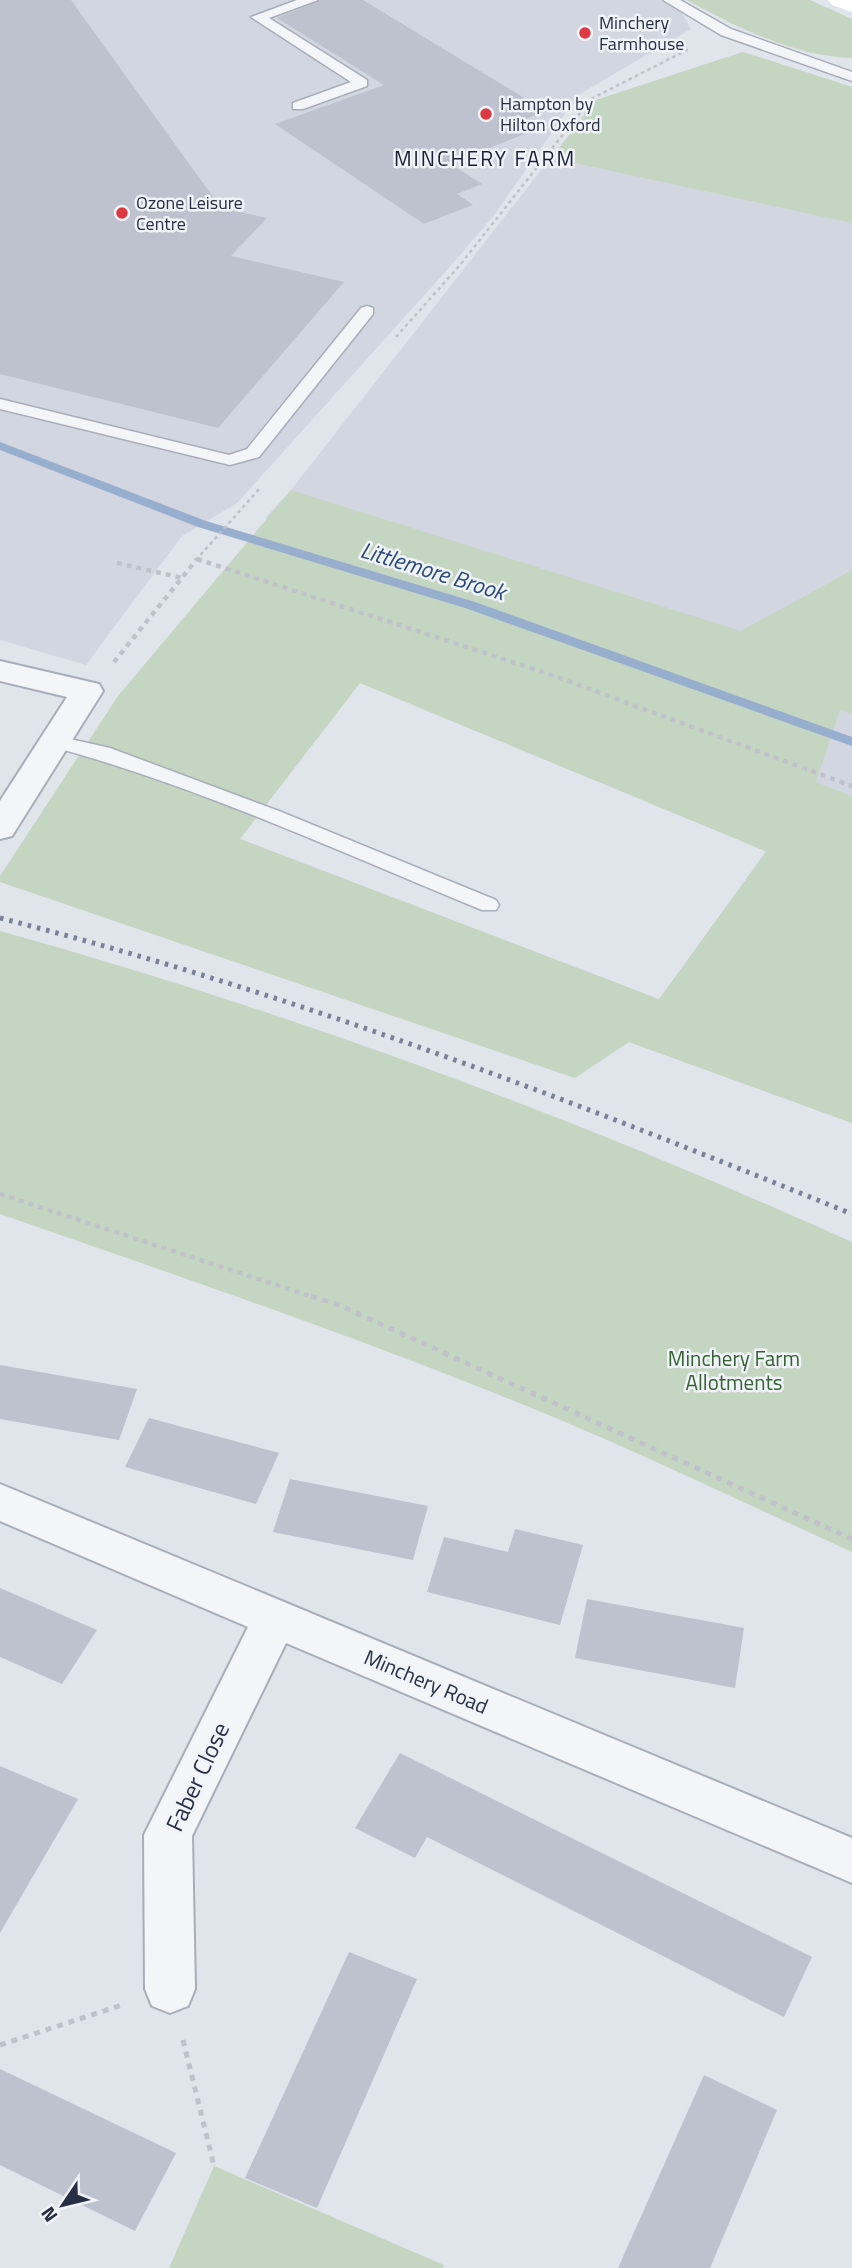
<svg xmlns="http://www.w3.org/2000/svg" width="852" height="2268" font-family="'Titillium Web',sans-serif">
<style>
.built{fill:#d2d6e0}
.green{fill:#c4d6c1;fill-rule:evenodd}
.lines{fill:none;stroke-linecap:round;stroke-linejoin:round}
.stream{fill:#98aecf;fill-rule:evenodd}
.building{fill:#bdc2ce}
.lane-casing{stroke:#a8aeb9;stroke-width:3}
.street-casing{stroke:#a8aeb9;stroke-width:4}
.path-far2{stroke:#bfc2ca;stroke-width:2.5;stroke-dasharray:3.5 3.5;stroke-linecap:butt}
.path-far1{stroke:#bfc2ca;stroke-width:4.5;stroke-dasharray:5 5;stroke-linecap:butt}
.path{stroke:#bfc2ca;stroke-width:5;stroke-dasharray:6 6;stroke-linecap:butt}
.lane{fill:#f4f5f9;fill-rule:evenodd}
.street{fill:#f4f5f9;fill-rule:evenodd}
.secondary{fill:#fff;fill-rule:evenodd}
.rail{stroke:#788196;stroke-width:5;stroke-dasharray:3.5 6;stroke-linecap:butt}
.poi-dot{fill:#dd3943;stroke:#f0f3f8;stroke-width:2.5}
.labels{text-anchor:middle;stroke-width:5;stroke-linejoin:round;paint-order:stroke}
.far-poi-label{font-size:18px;fill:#272f44;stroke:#f0f3f8;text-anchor:start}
.far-quarter-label{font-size:21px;letter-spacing:2px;fill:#192035;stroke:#f0f3f8}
.park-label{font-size:21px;fill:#376233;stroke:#f0f3f8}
.street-label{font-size:21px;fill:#272f44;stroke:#f0f3f8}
.water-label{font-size:23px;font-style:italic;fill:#2c497d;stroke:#f0f3f8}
.near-street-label{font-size:24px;fill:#272f44;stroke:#f0f3f8}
</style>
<rect width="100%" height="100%" fill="#e0e4eb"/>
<!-- built -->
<path class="built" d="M 0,0 L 659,0 L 681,12 L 691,29 L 578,95 L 495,214 L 455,261 L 237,503 L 182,536 L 86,665 L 0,640 Z
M 743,52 L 852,87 L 852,1123 L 629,1042 L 766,851 L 360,683 L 266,517 L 291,490 L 596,100 Z"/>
<!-- green -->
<path class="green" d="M 687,0 L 810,0 L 852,19 L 852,58 C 796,57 736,27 687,0 Z
M 743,52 L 852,87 L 852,223 L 552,158 L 596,100 Z
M 291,490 L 741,631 L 852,570 L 852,714 L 840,710 L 816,782 L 852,796 L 852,1123 L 629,1042 L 575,1078 L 0,882 L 0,876 L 118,696 ZM 360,683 L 765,851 L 766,852 L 659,999 L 240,839 Z
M 0,931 C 292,1012 576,1118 852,1242 L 852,1552 C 773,1516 695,1479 616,1444 C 415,1356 207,1286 0,1214 Z
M 214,2166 L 444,2265 L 443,2268 L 169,2268 Z"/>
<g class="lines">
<!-- stream -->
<path class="stream" d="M 0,442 L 206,521 L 475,602 L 852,737 L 852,746 L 465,608 L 198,527 L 0,450 Z"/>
</g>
<!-- building -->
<path class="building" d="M 0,0 L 71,0 L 221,208 L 267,218 L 231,256 L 344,282 L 218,428 L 0,374 Z
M 321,0 L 363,0 L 546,111 L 517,122 L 533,131 L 449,163 L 482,184 L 457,194 L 473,205 L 424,224 L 275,124 L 384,85 L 277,18 Z
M 0,1365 L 137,1389 L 119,1440 L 0,1419 Z
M 149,1418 L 279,1453 L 256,1504 L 125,1467 Z
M 290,1479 L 428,1506 L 413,1560 L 273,1532 Z
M 515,1529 L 583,1545 L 560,1625 L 427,1592 L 444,1537 L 508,1552 Z
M 0,1588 L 97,1630 L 62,1684 L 0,1657 Z
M 587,1599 L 744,1628 L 735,1688 L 575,1658 Z
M 400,1753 L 812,1957 L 784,2017 L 427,1837 L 415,1858 L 355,1828 Z
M 0,1766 L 78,1799 L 0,1933 Z
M 349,1952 L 417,1979 L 317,2208 L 245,2178 Z
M 0,2069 L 176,2153 L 135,2231 L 0,2165 Z
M 704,2075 L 777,2110 L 710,2268 L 618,2268 Z"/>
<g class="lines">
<defs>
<path id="lane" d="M 297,0 L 318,0 L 269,18 L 367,80 L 367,86 L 303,109 L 293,109 L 293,103 L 351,82 L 251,17 Z
M 663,0 L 680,0 L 731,29 L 852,72 L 852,81 L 721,35 Z
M 367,306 L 373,308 L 373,314 L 259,457 L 230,465 L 0,409 L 0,399 L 229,455 L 247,449 L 361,308 Z
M 57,736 L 110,748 L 279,811 L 496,900 L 499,905 L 496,910 L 482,910 C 340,852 198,786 50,746 L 47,742 L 50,738 Z"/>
<path id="street" d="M 0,661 L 99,684 L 103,691 L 12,836 L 0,839 L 0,801 L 67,697 L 0,681 Z
M 0,1484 L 852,1838 L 852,1883 L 286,1643 L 192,1836 L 195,1989 L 188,2006 L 170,2013 L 152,2006 L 145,1989 L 144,1835 L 248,1627 L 0,1521 Z"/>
</defs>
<!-- lane casing -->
<use href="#lane" class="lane-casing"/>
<!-- street casing -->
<use href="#street" class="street-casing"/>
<!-- path-far2 -->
<path class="path-far2" d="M 396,337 L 460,265 L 591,99 L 689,49
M 197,559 L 201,560
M 196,560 L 261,487"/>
<!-- path-far1 -->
<path class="path-far1" d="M 197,559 L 549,674 L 852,786
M 117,563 L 182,578
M 114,662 L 197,559
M 0,1194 L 316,1298"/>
<!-- path -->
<path class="path" d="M 311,1296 L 339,1305 L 852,1539
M 183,2040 L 214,2166
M 0,2045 L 122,2005"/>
<!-- lane -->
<use href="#lane" class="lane"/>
<!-- street -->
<use href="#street" class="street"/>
<!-- secondary -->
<path class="secondary" d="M 828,0 L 852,0 L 852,12 L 832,5 Z"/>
<!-- rail -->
<path class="rail" d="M 0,918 C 294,993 571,1100 852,1214"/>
</g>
<!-- markers -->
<g class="poi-dot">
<circle cx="585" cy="33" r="7"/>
<circle cx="486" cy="114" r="7"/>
<circle cx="122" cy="213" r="7"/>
</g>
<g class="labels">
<!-- far-poi labels -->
<g class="far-poi-label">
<text x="599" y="29">Minchery<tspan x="599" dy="21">Farmhouse</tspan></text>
<text x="500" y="110">Hampton by<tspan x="500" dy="21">Hilton Oxford</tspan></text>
<text x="136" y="209">Ozone Leisure<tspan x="136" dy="21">Centre</tspan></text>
</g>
<!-- far-quarter labels -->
<g class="far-quarter-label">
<text x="485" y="166">MINCHERY FARM</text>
</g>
<!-- park labels -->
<g class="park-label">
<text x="734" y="1366">Minchery Farm<tspan x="734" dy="24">Allotments</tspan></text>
</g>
<!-- street labels -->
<g class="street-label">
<text transform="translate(426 1682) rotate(23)" y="7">Minchery Road</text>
</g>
<!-- water labels -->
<g class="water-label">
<text transform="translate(433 571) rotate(17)" y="8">Littlemore Brook</text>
</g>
<!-- near-street labels -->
<g class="near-street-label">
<text transform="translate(198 1777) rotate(-65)" y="8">Faber Close</text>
</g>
</g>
<!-- north arrow -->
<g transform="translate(63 2205) rotate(235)" stroke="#f0f3f8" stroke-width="5" paint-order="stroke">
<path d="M0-5L12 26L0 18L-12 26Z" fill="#272f44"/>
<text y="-10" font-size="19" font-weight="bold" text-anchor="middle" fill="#272f44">N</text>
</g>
</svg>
